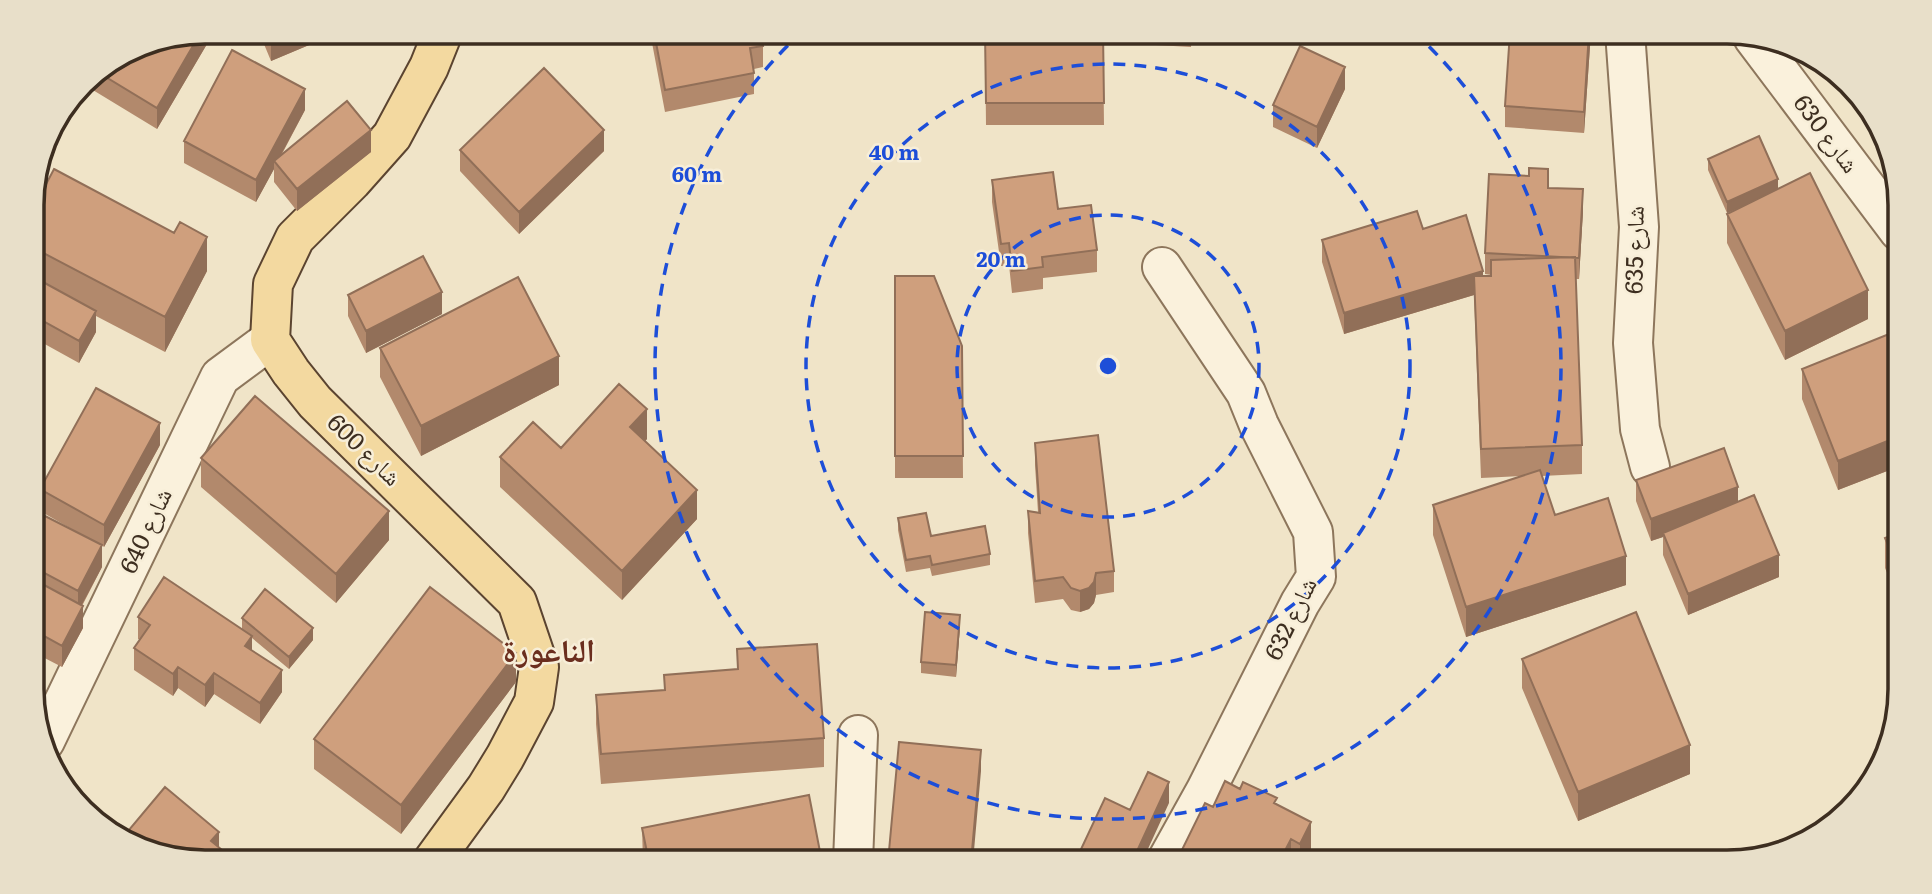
<svg xmlns="http://www.w3.org/2000/svg" width="1932" height="894" font-family="Literata,'Noto Naskh Arabic',serif">
<style>
.lines{fill:none;stroke-linecap:round;stroke-linejoin:round}
.minor-casing{stroke:#8d765c;stroke-width:42}
.major-casing{stroke:#5b4430;stroke-width:42}
.minor{stroke:#faf1dc;stroke-width:38}
.major{stroke:#f3d9a0;stroke-width:38}
.wall{fill:#b2896c}
.shaded-wall{fill:#916f58}
.building{fill:#cf9f7d;stroke:#916f58;stroke-width:2}
.ring{fill:none;stroke:#1d4ed8;stroke-width:3.5;stroke-dasharray:12 9}
.labels{text-anchor:middle;stroke-width:5;stroke-linejoin:round;paint-order:stroke}
.street-label{font-size:24px;fill:#3d2e20;stroke:#f7eed8}
.district-label{font-size:32px;font-weight:bold;fill:#6b2e1e;stroke:#f7eed8}
.rim{fill:none;stroke:#3d2e20;stroke-width:3.5}
.centre{fill:#1d4ed8;stroke:#f7eed8;stroke-width:3.5}
.ring-label{font-size:21px;text-anchor:middle;font-weight:bold;fill:#1d4ed8;stroke:#f7eed8;stroke-width:5;stroke-linejoin:round;paint-order:stroke}
</style>
<rect width="100%" height="100%" fill="#f0e4c8"/>
<g class="lines">
<defs>
<path id="minor" d="M 1625,32 L 1639,227 L 1633,343 L 1640,429 L 1650,467
M 1753,37 L 1899,231
M 1162,267 L 1246,393 L 1259,425 L 1313,532 L 1316,577 L 1300,603 L 1206,790 L 1166,862
M 45,741 L 220,377 L 270,340
M 853,862 L 858,735"/>
<path id="major" d="M 432,862 L 486,788 L 505,757 L 534,702 L 539,667 L 517,602 L 315,402 L 291,372 L 270,340 L 273,284 L 295,238 L 352,181 L 392,136 L 429,67 L 443,32"/>
</defs>
<!-- minor casing -->
<use href="#minor" class="minor-casing"/>
<!-- major casing -->
<use href="#major" class="major-casing"/>
<!-- minor -->
<use href="#minor" class="minor"/>
<!-- major -->
<use href="#major" class="major"/>
</g>
<!-- wall -->
<path class="wall" d="M 207,32 L 207,44 L 157,129 L 83,84 L 90,75 L 139,45 Z
M 259,32 L 340,32 L 271,61 Z
M 650,32 L 760,32 L 763,46 L 763,67 L 754,69 L 754,94 L 665,112 Z
M 985,32 L 1192,32 L 1191,47 L 1103,42 L 1104,125 L 986,125 Z
M 1591,32 L 1584,133 L 1505,127 L 1505,106 Z
M 1345,89 L 1317,148 L 1273,127 L 1273,105 Z
M 305,110 L 282,154 L 371,152 L 297,211 L 274,182 L 274,169 L 256,202 L 184,163 L 184,141 Z
M 460,150 L 604,151 L 519,234 L 460,171 Z
M 1708,159 L 1778,189 L 1868,319 L 1785,360 L 1727,243 L 1727,214 L 1750,203 L 1727,213 L 1708,170 Z
M 992,180 L 1058,209 L 1097,250 L 1097,272 L 1043,278 L 1043,289 L 1012,293 L 1009,265 L 1001,266 L 992,202 Z
M 1548,188 L 1583,211 L 1579,279 L 1576,279 L 1582,445 L 1582,474 L 1542,476 L 1555,515 L 1626,585 L 1466,637 L 1433,535 L 1433,505 L 1522,476 L 1481,478 L 1474,295 L 1344,334 L 1322,262 L 1322,240 L 1423,229 L 1483,276 L 1491,276 L 1491,275 L 1485,274 L 1485,253 Z
M 32,211 L 207,271 L 165,352 L 96,316 L 96,332 L 79,363 L 32,337 Z
M 895,276 L 962,346 L 963,478 L 895,478 Z
M 348,295 L 442,314 L 366,353 L 348,316 Z
M 1899,330 L 1900,466 L 1838,490 L 1802,399 L 1802,369 Z
M 380,348 L 559,385 L 421,456 L 380,377 Z
M 647,439 L 645,441 L 697,519 L 622,600 L 500,487 L 500,457 L 561,448 Z
M 1035,443 L 1114,571 L 1114,592 L 1096,595 L 1094,603 L 1089,609 L 1080,612 L 1071,610 L 1063,599 L 1035,603 L 1028,533 L 1028,511 L 1038,512 L 1035,465 Z
M 160,445 L 104,547 L 102,545 L 102,567 L 82,606 L 83,628 L 62,667 L 33,652 L 33,540 L 96,543 L 40,511 L 40,489 Z
M 201,458 L 389,540 L 336,603 L 201,487 Z
M 1636,480 L 1738,501 L 1779,577 L 1688,615 L 1663,555 L 1663,537 L 1651,541 L 1636,501 Z
M 898,518 L 931,536 L 990,554 L 990,565 L 932,576 L 930,568 L 906,572 L 898,530 Z
M 1900,532 L 1900,603 L 1885,568 L 1885,538 Z
M 138,617 L 242,629 L 242,618 L 313,640 L 289,669 L 252,638 L 252,651 L 282,692 L 260,724 L 214,694 L 205,707 L 178,688 L 173,696 L 134,670 L 134,648 L 140,640 L 138,639 Z
M 960,626 L 956,677 L 921,673 L 921,662 Z
M 737,649 L 824,738 L 824,767 L 601,784 L 596,724 L 596,695 L 664,690 L 664,675 L 737,670 Z
M 1522,659 L 1690,774 L 1578,821 L 1522,688 Z
M 516,682 L 401,834 L 314,769 L 314,739 Z
M 1240,789 L 1277,804 L 1311,851 L 1306,862 L 1176,862 L 1213,807 Z
M 642,828 L 822,862 L 643,862 Z"/>
<!-- shaded-wall -->
<path class="shaded-wall" d="M 201,32 L 207,32 L 207,44 L 157,129 L 157,108 Z
M 291,32 L 340,32 L 271,61 L 271,40 Z
M 1589,32 L 1591,32 L 1584,133 L 1584,112 Z
M 1345,67 L 1345,89 L 1317,148 L 1317,127 Z
M 305,89 L 305,110 L 276,164 L 274,161 L 274,169 L 256,202 L 256,180 Z
M 371,130 L 371,152 L 297,211 L 297,189 Z
M 604,130 L 604,151 L 519,234 L 519,212 Z
M 1778,179 L 1778,191 L 1727,213 L 1727,202 Z
M 1583,189 L 1583,211 L 1579,279 L 1579,258 Z
M 207,237 L 207,271 L 165,352 L 165,317 Z
M 1483,271 L 1483,292 L 1474,276 L 1474,295 L 1344,334 L 1344,313 Z
M 1868,290 L 1868,319 L 1785,360 L 1785,331 Z
M 442,292 L 442,314 L 366,353 L 366,331 Z
M 96,311 L 96,332 L 79,363 L 79,341 Z
M 559,356 L 559,385 L 421,456 L 421,426 Z
M 647,409 L 647,439 L 630,457 L 630,427 Z
M 160,423 L 160,445 L 104,547 L 104,525 Z
M 1900,436 L 1900,466 L 1838,490 L 1838,461 Z
M 1738,487 L 1738,508 L 1663,533 L 1663,537 L 1651,541 L 1651,519 Z
M 697,490 L 697,519 L 622,600 L 622,571 Z
M 389,511 L 389,540 L 336,603 L 336,574 Z
M 102,545 L 102,567 L 78,612 L 78,591 Z
M 1779,555 L 1779,577 L 1688,615 L 1688,594 Z
M 1626,556 L 1626,585 L 1466,637 L 1466,607 Z
M 1096,573 L 1096,595 L 1094,603 L 1089,609 L 1080,612 L 1080,591 Z
M 83,606 L 83,628 L 62,667 L 62,646 Z
M 960,615 L 960,626 L 956,677 L 956,665 Z
M 313,628 L 313,640 L 289,669 L 289,657 Z
M 252,636 L 252,658 L 245,646 Z
M 516,653 L 516,682 L 401,834 L 401,805 Z
M 178,667 L 178,688 L 173,696 L 173,674 Z
M 282,670 L 282,692 L 260,724 L 260,703 Z
M 214,673 L 214,694 L 205,707 L 205,685 Z
M 41,679 L 41,708 L 35,717 L 33,712 L 33,692 Z
M 1690,745 L 1690,774 L 1578,821 L 1578,792 Z
M 981,750 L 981,771 L 973,862 L 971,862 Z
M 1169,782 L 1169,803 L 1142,862 L 1132,862 Z
M 1311,822 L 1311,851 L 1306,862 L 1300,862 L 1300,844 Z
M 219,832 L 219,853 L 211,841 Z
M 1291,839 L 1291,862 L 1279,862 Z"/>
<!-- building -->
<path class="building" d="M 201,32 L 157,108 L 96,71 L 139,45 Z
M 268,32 L 291,32 L 271,40 Z
M 654,32 L 760,32 L 763,46 L 750,48 L 754,73 L 665,90 Z
M 985,32 L 1103,32 L 1104,103 L 986,103 Z
M 1510,32 L 1589,32 L 1584,112 L 1505,106 Z
M 1300,46 L 1345,67 L 1317,127 L 1273,105 Z
M 232,50 L 305,89 L 256,180 L 184,141 Z
M 544,68 L 604,130 L 519,212 L 460,150 Z
M 347,101 L 371,130 L 297,189 L 274,161 Z
M 1759,136 L 1778,179 L 1727,202 L 1708,159 Z
M 1529,168 L 1548,169 L 1548,188 L 1583,189 L 1579,258 L 1485,253 L 1489,174 L 1529,176 Z
M 54,169 L 174,233 L 180,222 L 207,237 L 165,317 L 32,247 L 32,211 Z
M 1053,172 L 1058,209 L 1091,205 L 1097,250 L 1042,257 L 1043,267 L 1012,271 L 1009,243 L 1001,244 L 992,180 Z
M 1810,173 L 1868,290 L 1785,331 L 1727,214 Z
M 1417,211 L 1423,229 L 1466,215 L 1483,271 L 1344,313 L 1322,240 Z
M 423,256 L 442,292 L 366,331 L 348,295 Z
M 1575,257 L 1582,445 L 1481,449 L 1474,276 L 1491,276 L 1491,260 Z
M 32,276 L 96,311 L 79,341 L 32,315 Z
M 895,276 L 934,276 L 962,346 L 963,456 L 895,456 Z
M 518,277 L 559,356 L 421,426 L 380,348 Z
M 1899,330 L 1900,436 L 1838,461 L 1802,369 Z
M 619,384 L 647,409 L 630,427 L 697,490 L 622,571 L 500,457 L 533,422 L 561,448 Z
M 96,388 L 160,423 L 104,525 L 40,489 Z
M 255,396 L 389,511 L 336,574 L 201,458 Z
M 1098,435 L 1114,571 L 1096,573 L 1094,582 L 1089,588 L 1080,591 L 1071,588 L 1063,577 L 1035,581 L 1028,511 L 1040,513 L 1035,443 Z
M 1724,448 L 1738,487 L 1651,519 L 1636,480 Z
M 1540,470 L 1555,515 L 1608,498 L 1626,556 L 1466,607 L 1433,505 Z
M 1754,495 L 1779,555 L 1688,594 L 1663,533 Z
M 926,513 L 931,536 L 985,526 L 990,554 L 932,565 L 930,556 L 906,560 L 898,518 Z
M 45,516 L 102,545 L 78,591 L 33,567 L 33,540 Z
M 1900,532 L 1900,573 L 1885,538 Z
M 164,577 L 252,636 L 245,646 L 282,670 L 260,703 L 214,673 L 205,685 L 178,667 L 173,674 L 134,648 L 150,625 L 138,617 Z
M 33,579 L 83,606 L 62,646 L 33,630 Z
M 430,587 L 516,653 L 401,805 L 314,739 Z
M 265,589 L 313,628 L 289,657 L 242,618 Z
M 925,612 L 960,615 L 956,665 L 921,662 Z
M 1636,612 L 1690,745 L 1578,792 L 1522,659 Z
M 817,644 L 824,738 L 601,754 L 596,695 L 665,690 L 664,675 L 738,669 L 737,649 Z
M 33,674 L 41,679 L 33,692 Z
M 899,742 L 981,750 L 971,862 L 888,862 Z
M 1148,772 L 1169,782 L 1132,862 L 1075,862 L 1105,798 L 1130,810 Z
M 1225,781 L 1240,789 L 1243,782 L 1277,798 L 1274,803 L 1311,822 L 1300,844 L 1291,839 L 1279,862 L 1274,862 L 1268,860 L 1267,862 L 1176,862 L 1205,803 L 1213,807 Z
M 165,787 L 219,832 L 211,841 L 237,862 L 205,863 L 138,849 L 123,837 Z
M 809,795 L 822,862 L 649,862 L 642,828 Z"/>
<!-- distance rings -->
<g class="ring">
<circle cx="1108" cy="366" r="151"/>
<circle cx="1108" cy="366" r="302"/>
<path d="M1414 32A453 453 0 1 1 802 32"/>
</g>
<g class="labels">
<!-- street labels -->
<g class="street-label">
<text transform="translate(1826 134) rotate(53)" y="8">شارع 630</text>
<text transform="translate(1635 250) rotate(-89)" y="8">شارع 635</text>
<text transform="translate(364 450) rotate(44)" y="8">شارع 600</text>
<text transform="translate(146 531) rotate(-65)" y="8">شارع 640</text>
<text transform="translate(1291 619) rotate(-64)" y="8">شارع 632</text>
</g>
<!-- district labels -->
<g class="district-label">
<text x="549" y="662">الناعورة</text>
</g>
</g>
<!-- crop -->
<path d="M0 0H1932V894H0ZM205 44H1727A161 161 0 0 1 1888 205V689A161 161 0 0 1 1727 850H205A161 161 0 0 1 44 689V205A161 161 0 0 1 205 44Z" fill="#e8dfc9" fill-rule="evenodd"/>
<path class="rim" d="M205 44H1727A161 161 0 0 1 1888 205V689A161 161 0 0 1 1727 850H205A161 161 0 0 1 44 689V205A161 161 0 0 1 205 44Z"/>
<circle cx="1108" cy="366" r="10" class="centre"/>
<g class="ring-label">
<text x="894" y="160">40 m</text>
<text x="697" y="182">60 m</text>
<text x="1001" y="267">20 m</text>
</g>
</svg>
